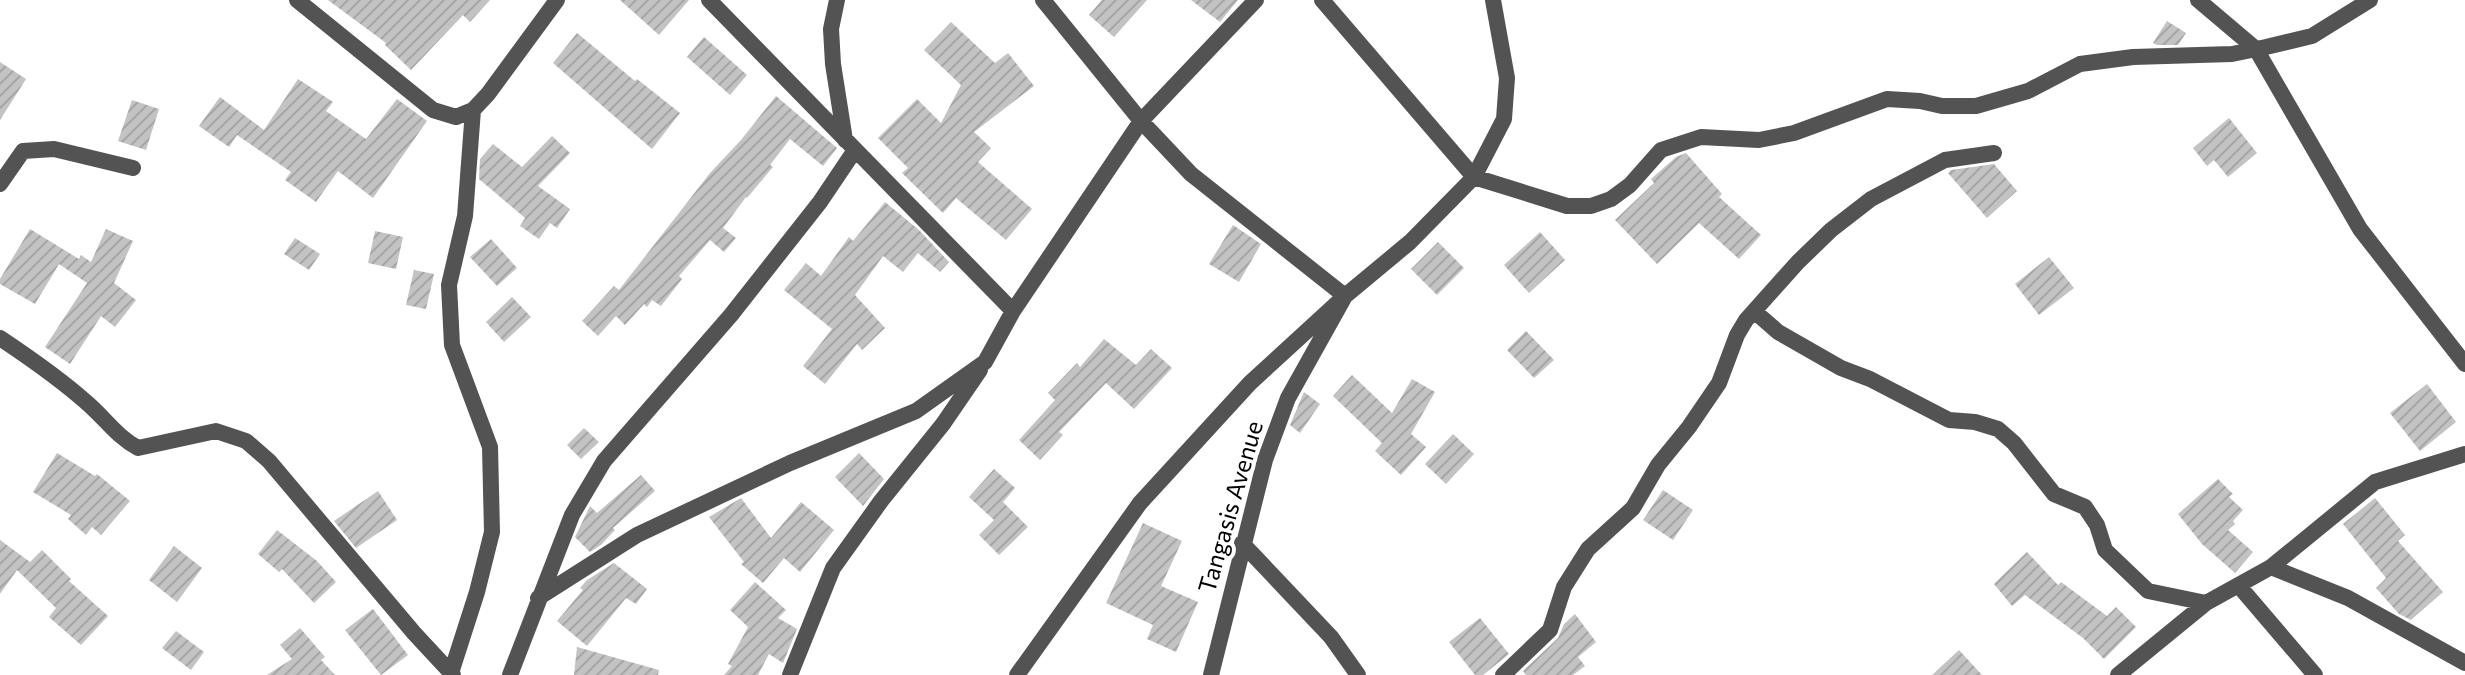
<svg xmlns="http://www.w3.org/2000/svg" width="2465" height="675" font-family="Commissioner,sans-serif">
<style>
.building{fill:url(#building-hatch)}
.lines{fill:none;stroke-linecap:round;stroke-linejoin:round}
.street{stroke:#535353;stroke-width:16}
.labels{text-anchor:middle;stroke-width:8;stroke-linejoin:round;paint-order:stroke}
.street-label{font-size:24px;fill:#000;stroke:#fff}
</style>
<defs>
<pattern id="building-hatch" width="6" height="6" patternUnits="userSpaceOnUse" patternTransform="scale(2)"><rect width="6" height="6" fill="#c3c3c3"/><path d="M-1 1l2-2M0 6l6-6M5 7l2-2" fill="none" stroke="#a6a6a6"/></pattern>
</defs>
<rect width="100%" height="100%" fill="#fff"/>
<!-- building -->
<path class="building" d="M 328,0 L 490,0 L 470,22 L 463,15 L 411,70 L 385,45 L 386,43 Z
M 620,0 L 689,0 L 659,35 Z
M 1102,0 L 1147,0 L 1114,37 L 1089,15 Z
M 1191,0 L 1238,0 L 1220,22 Z
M 2167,21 L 2186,33 L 2178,45 L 2157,45 L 2153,43 Z
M 951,22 L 995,63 L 1008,53 L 1034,86 L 974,132 L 991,148 L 978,162 L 1032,209 L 1006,240 L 956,198 L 943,213 L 902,173 L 908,168 L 878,138 L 917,99 L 941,123 L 961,85 L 924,50 Z
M 577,33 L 635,81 L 637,79 L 680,113 L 652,149 L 553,63 Z
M 704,37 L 747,75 L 730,95 L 687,57 Z
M 0,62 L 26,79 L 0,120 Z
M 298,79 L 333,102 L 326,111 L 366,139 L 397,99 L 427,121 L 373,198 L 338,171 L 316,202 L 285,180 L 291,172 L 237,135 L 229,147 L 199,126 L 220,97 L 264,130 Z
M 776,96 L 837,148 L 823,166 L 790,139 L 770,165 L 773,167 L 747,198 L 746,197 L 723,228 L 736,238 L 724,252 L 710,240 L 679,276 L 682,279 L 661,306 L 652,300 L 647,307 L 644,304 L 625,325 L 616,316 L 598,336 L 582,321 L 614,286 L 619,290 L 710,173 L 741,140 Z
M 132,100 L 159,109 L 146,150 L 118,141 Z
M 2229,118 L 2257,153 L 2228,177 L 2214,160 L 2207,166 L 2193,148 Z
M 552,136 L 570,153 L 538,186 L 570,209 L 557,228 L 550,223 L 539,239 L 520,226 L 525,218 L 479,179 L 480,159 L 493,144 L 522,167 Z
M 1686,153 L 1722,194 L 1719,197 L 1761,235 L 1739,259 L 1699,223 L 1657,264 L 1615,220 L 1654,183 L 1651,179 L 1676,157 Z
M 1994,164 L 2017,191 L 1987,218 L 1948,173 L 1951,170 Z
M 885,202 L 919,230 L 949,262 L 940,272 L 918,253 L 903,272 L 883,256 L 855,295 L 885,328 L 862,350 L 857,344 L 825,384 L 803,366 L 832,329 L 784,290 L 806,263 L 821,276 L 849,237 L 853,241 Z
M 1233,225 L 1261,244 L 1239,282 L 1209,264 Z
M 30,229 L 79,259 L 81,255 L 91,262 L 106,229 L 133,241 L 114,283 L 136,300 L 115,327 L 101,316 L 70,364 L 45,347 L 87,283 L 59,264 L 35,304 L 0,284 L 0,279 Z
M 375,231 L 403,237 L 396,269 L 368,263 Z
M 1540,232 L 1565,260 L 1529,293 L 1504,265 Z
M 295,238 L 320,254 L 309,270 L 284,254 Z
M 491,239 L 517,268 L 497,286 L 470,257 Z
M 1438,242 L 1464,268 L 1437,295 L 1411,269 Z
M 2049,257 L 2074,288 L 2039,315 L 2015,284 Z
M 414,270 L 434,274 L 426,309 L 406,305 Z
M 512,297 L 531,317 L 504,342 L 486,322 Z
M 1526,331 L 1554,360 L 1534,378 L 1507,350 Z
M 1104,339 L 1136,365 L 1151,349 L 1172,368 L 1134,409 L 1106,383 L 1059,432 L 1063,435 L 1040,460 L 1019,440 L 1055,400 L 1048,393 L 1077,363 L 1080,367 Z
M 1352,375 L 1392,413 L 1412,379 L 1435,392 L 1411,434 L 1426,447 L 1401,475 L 1375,451 L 1382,443 L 1333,396 Z
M 2427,384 L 2456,422 L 2420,451 L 2390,413 Z
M 1304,392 L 1320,404 L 1300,433 L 1290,425 Z
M 584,428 L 599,442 L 581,459 L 567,445 Z
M 1453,434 L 1474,454 L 1446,484 L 1425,464 Z
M 1247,443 L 1258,448 L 1250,475 L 1236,470 Z
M 57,453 L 95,476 L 97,474 L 130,501 L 101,535 L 92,527 L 86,535 L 68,519 L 71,515 L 33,492 Z
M 859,453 L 884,479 L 863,506 L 835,477 Z
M 994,469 L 1015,488 L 1003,502 L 1028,527 L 999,555 L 979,535 L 994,520 L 969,497 Z
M 641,475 L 655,491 L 613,528 L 615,530 L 601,545 L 590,552 L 575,537 L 590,506 L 597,513 Z
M 2218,479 L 2233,494 L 2229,497 L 2243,510 L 2233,521 L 2235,524 L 2228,530 L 2253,552 L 2235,573 L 2202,544 L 2178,514 Z
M 1663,490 L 1693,510 L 1673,540 L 1643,520 Z
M 378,491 L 397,520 L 356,548 L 334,521 Z
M 741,498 L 771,538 L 801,502 L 834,530 L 800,572 L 784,558 L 763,583 L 741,564 L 744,562 L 709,517 Z
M 2375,498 L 2405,535 L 2398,541 L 2443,592 L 2411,620 L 2399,614 L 2376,588 L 2386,578 L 2343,524 Z
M 1143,523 L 1182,541 L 1161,586 L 1198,602 L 1176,652 L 1147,639 L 1153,625 L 1106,603 Z
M 277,530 L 317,561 L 336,582 L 314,603 L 282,569 L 279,572 L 258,554 Z
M 0,540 L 30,562 L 42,550 L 71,579 L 69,581 L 108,616 L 81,645 L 49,617 L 56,608 L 17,570 L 0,594 Z
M 174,546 L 202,568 L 177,602 L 149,580 Z
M 2027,552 L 2058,585 L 2061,582 L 2107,616 L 2116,607 L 2136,627 L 2104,659 L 2083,638 L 2025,595 L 2012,606 L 1994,584 Z
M 614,563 L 647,589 L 636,604 L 626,598 L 587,646 L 557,621 L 583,590 L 580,588 L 587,580 Z
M 755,582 L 786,610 L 778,618 L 797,629 L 783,663 L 769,654 L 758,675 L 724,675 L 732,666 L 728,664 L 748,627 L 730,610 Z
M 373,609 L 408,655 L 381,675 L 345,630 Z
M 1575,614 L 1596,642 L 1578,657 L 1585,666 L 1573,675 L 1526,675 L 1523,671 L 1558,638 L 1564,624 Z
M 1480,618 L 1509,654 L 1483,675 L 1475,675 L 1449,642 Z
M 300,628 L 325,657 L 321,660 L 335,675 L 267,675 L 292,659 L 280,645 Z
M 176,631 L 204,652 L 191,670 L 162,648 Z
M 577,647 L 659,670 L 658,675 L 574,675 Z
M 1959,650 L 1982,675 L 1932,675 Z"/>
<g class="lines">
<!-- street -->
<path class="street" d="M 297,0 L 433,110 L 456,117 L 473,110 L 488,94 L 557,0
M 709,0 L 1013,311
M 837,0 L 831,29 L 833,64 L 845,140
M 1322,0 L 1474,177 L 1567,206 L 1591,206 L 1611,199 L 1630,185 L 1661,150 L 1701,137 L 1759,140 L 1794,133 L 1887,99 L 1920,101 L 1942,106 L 1976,106 L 2028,91 L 2080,64 L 2133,57 L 2232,54 L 2266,47 L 2312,36 L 2370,0
M 2198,0 L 2256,49 L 2360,229 L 2465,364
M 0,184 L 23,151 L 54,149 L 133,168
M 1754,311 L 1778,332 L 1841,368 L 1870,379 L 1949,420 L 1975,422 L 1998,429 L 2014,443 L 2054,494 L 2085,507 L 2097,525 L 2105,550 L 2148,591 L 2206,603
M 0,338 C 30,358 59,378 86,402 C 104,417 117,437 138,448 L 216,431 L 246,441 L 269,461 L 414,633 L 453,675
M 1242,543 L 1331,637 L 1358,675
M 2271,567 L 2348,598 L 2465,663
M 2239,586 L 2315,675
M 538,598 L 637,535 L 790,463 L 916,411 L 985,362 L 1013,311 L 1141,121 L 1256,0
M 451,673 L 477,592 L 492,532 L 490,447 L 452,345 L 449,285 L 465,216 L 473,110
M 510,675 L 572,515 L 604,461 L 731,315 L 820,202 L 855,150
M 790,675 L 833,568 L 881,501 L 943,424 L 980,370
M 1017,675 L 1140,503 L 1250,383 L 1345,296 L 1191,174 L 1141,121 L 1043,0
M 1211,675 L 1265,460 L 1288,398 L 1345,296 L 1410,242 L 1474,177 L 1504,119 L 1507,78 L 1493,0
M 1503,675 L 1550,630 L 1564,587 L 1588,549 L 1633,508 L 1658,465 L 1689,427 L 1719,383 L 1737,335 L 1746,320 L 1798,262 L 1831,230 L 1871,199 L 1945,160 L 1994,153
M 2118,675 L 2206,603 L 2271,567 L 2375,482 L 2465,454"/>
</g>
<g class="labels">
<!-- street labels -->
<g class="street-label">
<text transform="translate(1231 507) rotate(-74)" y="8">Tangasis Avenue</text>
</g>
</g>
</svg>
